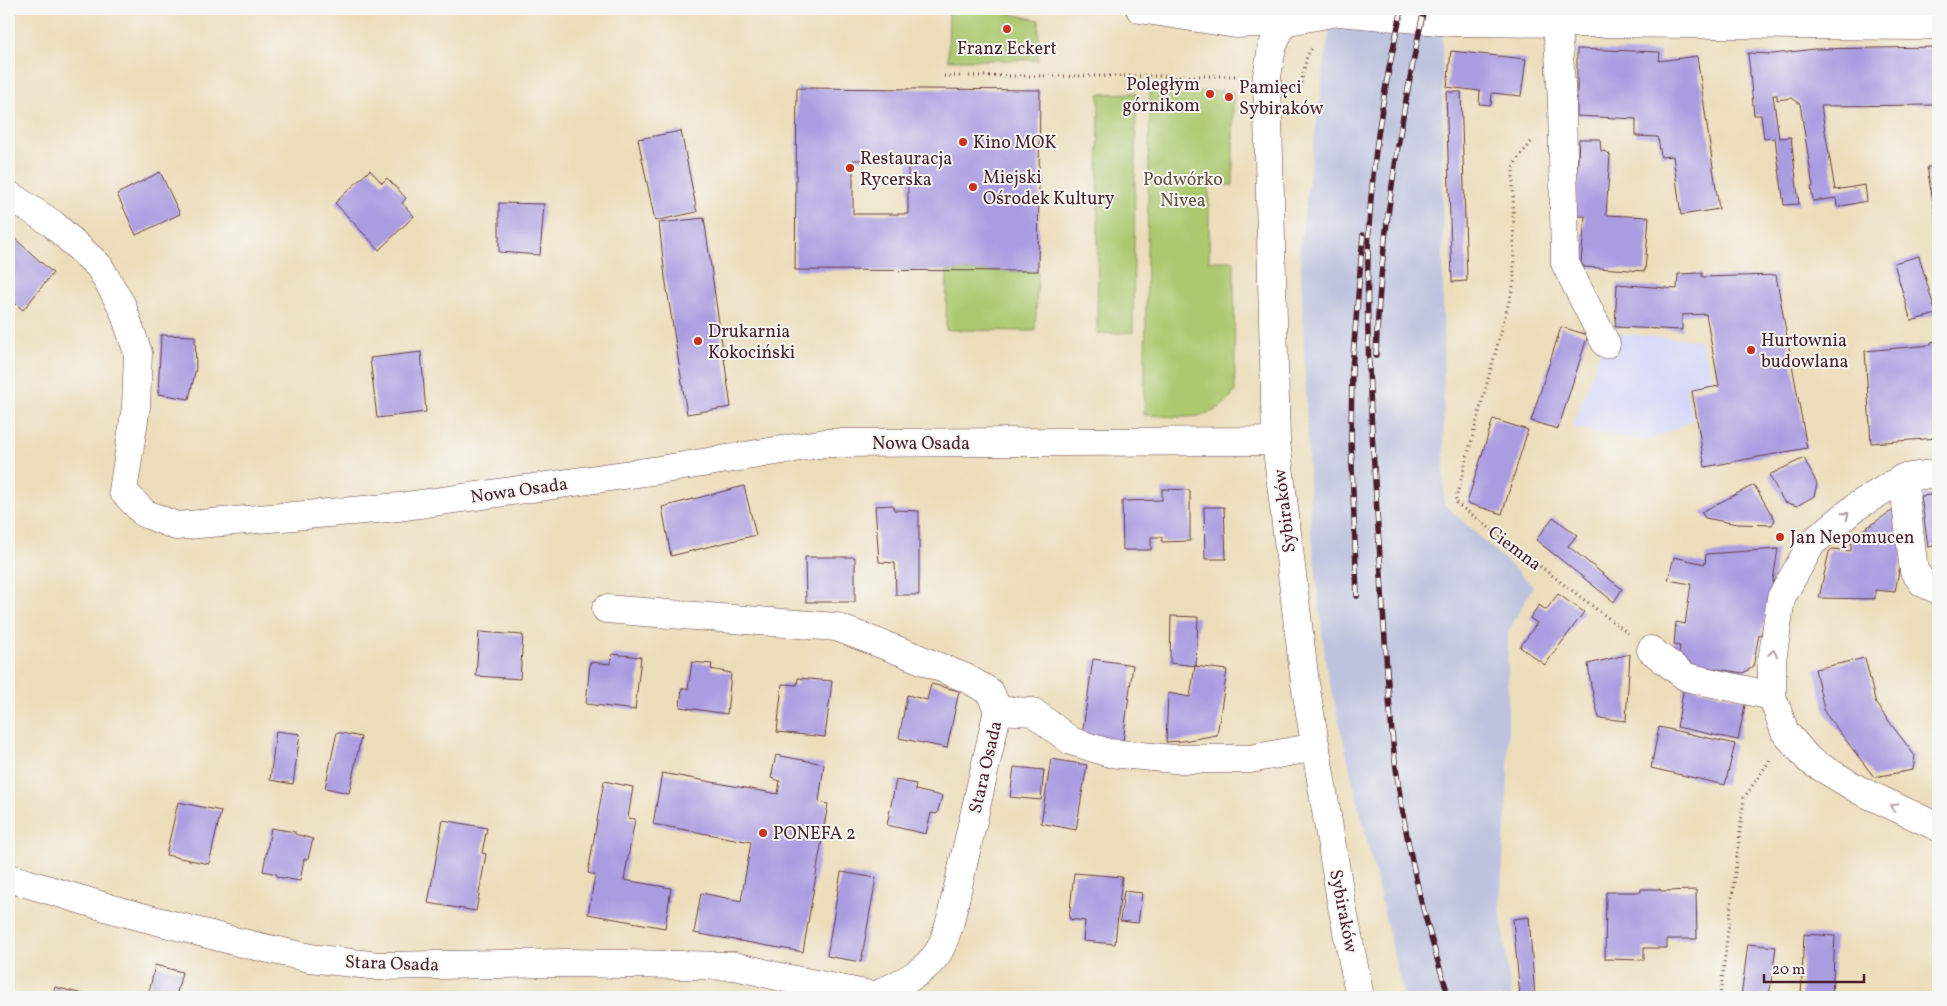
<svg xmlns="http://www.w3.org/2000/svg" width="1947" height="1006" font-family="Vollkorn,serif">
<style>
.built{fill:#d5d8f9}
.industrial{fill:#bdc3de}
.green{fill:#acc970;stroke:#7b744e}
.building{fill:#aa9ce1;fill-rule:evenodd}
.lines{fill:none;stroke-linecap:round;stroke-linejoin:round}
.minor-casing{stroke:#623c40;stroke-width:29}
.path{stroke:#623c40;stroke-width:3;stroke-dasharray:1 4;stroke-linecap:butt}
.minor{stroke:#fff;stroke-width:28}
.rail-casing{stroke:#4a1f2b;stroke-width:5.5}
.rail{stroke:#f6f6f2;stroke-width:4;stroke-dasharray:11;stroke-linecap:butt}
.oneway{stroke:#ae9aa0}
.poi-dot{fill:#c8321e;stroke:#f6f6f2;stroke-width:2}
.labels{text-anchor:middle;stroke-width:4;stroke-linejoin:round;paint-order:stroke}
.poi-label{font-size:18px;fill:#4a1f2b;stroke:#f6f6f2;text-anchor:start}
.park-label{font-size:18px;fill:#675240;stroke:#f6f6f2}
.street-label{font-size:18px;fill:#4a1f2b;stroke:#f6f6f2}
</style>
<rect width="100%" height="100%" fill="#f6f6f2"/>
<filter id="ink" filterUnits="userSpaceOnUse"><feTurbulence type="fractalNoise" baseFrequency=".02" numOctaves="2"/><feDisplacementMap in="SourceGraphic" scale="10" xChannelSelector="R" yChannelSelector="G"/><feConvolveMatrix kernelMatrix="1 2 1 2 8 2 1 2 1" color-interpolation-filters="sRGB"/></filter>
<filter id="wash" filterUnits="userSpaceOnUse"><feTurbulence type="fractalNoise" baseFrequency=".0096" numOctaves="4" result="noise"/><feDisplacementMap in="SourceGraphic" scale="20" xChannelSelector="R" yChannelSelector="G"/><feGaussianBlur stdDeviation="1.12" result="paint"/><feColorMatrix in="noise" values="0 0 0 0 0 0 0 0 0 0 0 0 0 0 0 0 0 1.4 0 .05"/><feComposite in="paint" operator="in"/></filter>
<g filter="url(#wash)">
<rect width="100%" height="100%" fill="#ecddba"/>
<!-- built -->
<path class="built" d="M 1607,333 L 1700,340 L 1713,378 L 1686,389 L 1693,420 L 1648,441 L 1572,428 Z"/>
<!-- industrial -->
<path class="industrial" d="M 1332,9 L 1442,9 L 1444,504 L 1533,586 L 1508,632 L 1508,781 L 1500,906 L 1511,997 L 1404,997 L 1326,667 L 1311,529 L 1300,246 Z"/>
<!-- green -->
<path class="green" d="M 949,9 L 987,9 L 1039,20 L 1038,60 L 948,60 Z
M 1233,91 L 1233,185 L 1209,186 L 1209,261 L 1234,261 L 1235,392 C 1210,426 1181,416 1144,415 L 1150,92 Z
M 1136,93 L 1133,332 L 1097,334 L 1099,94 Z
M 947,271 L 1038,271 L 1035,331 L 946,330 Z"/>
<g id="blocks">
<!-- building -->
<path class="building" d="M 1938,47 L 1938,105 L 1821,106 L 1835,190 L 1865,185 L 1867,201 L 1837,207 L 1836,198 L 1813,201 L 1811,187 L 1813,187 L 1800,104 L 1792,98 L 1777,100 L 1777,95 L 1773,95 L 1779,138 L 1791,137 L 1799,204 L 1784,205 L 1775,138 L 1764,139 L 1761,115 L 1754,115 L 1748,53 L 1773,54 L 1815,49 Z
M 1577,49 L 1660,52 L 1659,61 L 1697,56 L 1719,209 L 1681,215 L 1673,156 L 1661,157 L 1658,137 L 1636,136 L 1636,119 L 1577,116 Z
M 1451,51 L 1526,59 L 1521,96 L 1492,93 L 1491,105 L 1479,104 L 1480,91 L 1447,87 Z
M 797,88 L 1040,90 L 1038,271 L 795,270 ZM 853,160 L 908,160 L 908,214 L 853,214 Z
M 1446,92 L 1461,92 L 1467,281 L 1452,282 Z
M 681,131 L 697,212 L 655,221 L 638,139 Z
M 1579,139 L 1600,139 L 1601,151 L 1607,152 L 1610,155 L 1606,215 L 1649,217 L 1645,271 L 1584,267 L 1581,263 L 1585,216 L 1575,216 Z
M 1938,166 L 1938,226 L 1937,226 L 1927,167 Z
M 370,170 L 382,183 L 387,178 L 406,198 L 402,203 L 414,216 L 379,250 L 335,203 Z
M 160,172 L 180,214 L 136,235 L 117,194 Z
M 499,203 L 544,204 L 540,255 L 499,252 Z
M 704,218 L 731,407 L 687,414 L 665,277 L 659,223 Z
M 12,236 L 53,273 L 23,310 L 9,298 L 9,237 L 11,238 Z
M 1919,256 L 1936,314 L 1911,321 L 1894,263 Z
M 1702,273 L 1702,277 L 1776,275 L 1807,448 L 1705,467 L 1692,391 L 1719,386 L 1706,314 L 1682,315 L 1682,330 L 1615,327 L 1617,284 L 1677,289 L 1678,274 Z
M 1561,327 L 1588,335 L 1558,429 L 1531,421 Z
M 161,335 L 195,336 L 196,368 L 189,399 L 158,394 Z
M 1938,341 L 1938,438 L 1871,443 L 1865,351 L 1931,345 L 1931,342 Z
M 421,352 L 426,412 L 377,418 L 370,358 Z
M 1493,419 L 1528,430 L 1502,514 L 1467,503 Z
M 1804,458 L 1817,484 L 1814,496 L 1797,506 L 1784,502 L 1769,475 Z
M 1754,485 L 1775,520 L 1772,525 L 1737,524 L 1705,518 L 1701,512 Z
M 744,486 L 756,535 L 671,556 L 662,507 Z
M 1162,489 L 1190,490 L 1190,541 L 1162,542 L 1162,537 L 1151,537 L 1151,550 L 1123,550 L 1122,501 L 1162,500 Z
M 1938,494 L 1938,545 L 1928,547 L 1921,496 Z
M 893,505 L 894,510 L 919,511 L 919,595 L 896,595 L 895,563 L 879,562 L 875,506 Z
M 1204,507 L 1224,507 L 1226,559 L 1205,559 Z
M 1901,510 L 1902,555 L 1895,592 L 1875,590 L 1875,599 L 1819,598 L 1829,552 L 1832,549 L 1851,551 L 1851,538 L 1890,512 Z
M 1553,517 L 1577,535 L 1568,546 L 1622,589 L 1614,602 L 1536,540 Z
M 1778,549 L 1771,593 L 1761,635 L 1759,634 L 1753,667 L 1743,673 L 1678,663 L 1680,646 L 1674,645 L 1676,622 L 1685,624 L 1691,584 L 1668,580 L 1674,557 L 1705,564 L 1706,554 Z
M 805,557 L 855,557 L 855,602 L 806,602 Z
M 1558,594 L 1584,612 L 1545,665 L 1520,647 L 1537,623 L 1530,618 L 1539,605 L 1546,610 Z
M 1171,616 L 1198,617 L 1196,666 L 1170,663 Z
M 479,632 L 523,635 L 520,679 L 476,676 Z
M 612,654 L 641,657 L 635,710 L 586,704 L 590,662 L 611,664 Z
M 1630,654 L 1626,721 L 1599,718 L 1591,686 L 1588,664 Z
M 1865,658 L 1876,704 L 1915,756 L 1913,770 L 1874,777 L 1825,713 L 1815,669 Z
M 1093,659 L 1133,665 L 1123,741 L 1082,736 Z
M 692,662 L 712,664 L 711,669 L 731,673 L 727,714 L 680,707 L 682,688 L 688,689 Z
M 1195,666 L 1227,670 L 1217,735 L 1183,741 L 1166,742 L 1168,693 L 1190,697 Z
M 798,678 L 832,681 L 825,737 L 777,732 L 782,684 L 797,685 Z
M 931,684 L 959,691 L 947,748 L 899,738 L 907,695 L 927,700 Z
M 1684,686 L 1746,700 L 1738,740 L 1677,727 Z
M 1659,727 L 1735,744 L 1725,785 L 1651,768 Z
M 276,731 L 300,734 L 293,784 L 270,780 Z
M 337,732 L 361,737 L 349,793 L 325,788 Z
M 776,755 L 824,764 L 819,802 L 828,804 L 803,952 L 694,933 L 701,893 L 741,901 L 751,842 L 653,824 L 662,773 L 778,794 L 780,781 L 771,778 Z
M 1051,759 L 1087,765 L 1076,830 L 1041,823 Z
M 1014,767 L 1044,770 L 1041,800 L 1010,797 Z
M 896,780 L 916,784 L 915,790 L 942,796 L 937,814 L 931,813 L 926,834 L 887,825 Z
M 604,781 L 633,787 L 628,818 L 635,819 L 624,880 L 671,888 L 665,928 L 588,914 L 595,875 L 588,873 Z
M 178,802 L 221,811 L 209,864 L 166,855 Z
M 443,820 L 487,828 L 482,853 L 486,854 L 476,911 L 428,903 Z
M 271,828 L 295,832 L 295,834 L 313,839 L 308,859 L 304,859 L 300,881 L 277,877 L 277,874 L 263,871 Z
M 841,872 L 876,878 L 861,962 L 827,956 Z
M 1074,873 L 1122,877 L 1115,944 L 1083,941 L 1085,921 L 1069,919 Z
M 1641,889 L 1660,889 L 1661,891 L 1696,890 L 1697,939 L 1667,939 L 1667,948 L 1644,948 L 1644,960 L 1605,959 L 1606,892 L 1641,892 Z
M 1124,891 L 1142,893 L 1138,923 L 1120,921 Z
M 1529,917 L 1535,997 L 1520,997 L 1513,919 Z
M 1804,934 L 1835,936 L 1832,997 L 1801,997 Z
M 1748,944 L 1776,947 L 1769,997 L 1741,997 Z
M 155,965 L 182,972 L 176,997 L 148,997 Z
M 55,987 L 94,997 L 52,997 Z"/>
</g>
</g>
<g filter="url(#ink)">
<use href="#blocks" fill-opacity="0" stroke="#623c40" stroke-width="1"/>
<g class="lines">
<defs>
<path id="minor" d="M 1140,9 L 1236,24 L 1283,22 L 1338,12 L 1451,22 L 1918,26 L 1938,24
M 1286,9 L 1283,22 L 1272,48 L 1267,76 L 1276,441 L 1305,683 L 1341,901 L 1360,997
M 1557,22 L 1562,101 L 1565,263 L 1606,344
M 9,195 L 53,224 L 99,266 L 122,306 L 138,353 L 136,407 L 123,491 L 144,513 L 176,526 L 399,507 L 659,470 L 825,443 L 1276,441
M 1938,473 L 1903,478 L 1857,506 L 1812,543 L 1781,598 L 1772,661 L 1772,696 L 1785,732 L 1809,760 L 1859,790 L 1938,827
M 1903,478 L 1914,571 L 1923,583 L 1938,590
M 606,609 L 836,627 L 905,653 L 968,679 L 990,692 L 998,710
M 1651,650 L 1686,677 L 1772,696
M 998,710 L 1033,712 L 1071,741 L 1109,753 L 1174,759 L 1250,759 L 1316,747
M 9,878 L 119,911 L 238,942 L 310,958 L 378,966 L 568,963 L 735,966 L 785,978 L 875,996
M 873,997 C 897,984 924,975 939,951 C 944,942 947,931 950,922 L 998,710"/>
</defs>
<!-- minor casing -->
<use href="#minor" class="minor-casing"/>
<!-- path -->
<path class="path" d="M 944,76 L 1237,76
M 1301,83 L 1307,56 L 1312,48
M 1531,142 L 1516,161 L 1513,169 L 1514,283 L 1455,502 L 1628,633
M 1720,997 L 1744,798 L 1770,760"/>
<!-- minor -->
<use href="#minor" class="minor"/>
<defs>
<path id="rail" d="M 1402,9 C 1385,80 1373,154 1369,227 C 1364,335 1373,450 1380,558 C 1384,623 1387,688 1394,753 C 1404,836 1423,918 1449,997
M 1376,355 C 1380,239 1400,121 1424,9
M 1357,596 L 1351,439 L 1352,369 L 1363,235"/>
</defs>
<!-- rail casing -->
<use href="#rail" class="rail-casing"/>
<!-- rail -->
<use href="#rail" class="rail"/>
</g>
<!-- one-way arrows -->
<defs><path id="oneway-chevron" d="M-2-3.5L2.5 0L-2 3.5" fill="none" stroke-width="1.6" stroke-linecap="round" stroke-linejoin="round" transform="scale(1.25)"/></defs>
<g class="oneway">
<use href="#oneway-chevron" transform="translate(1846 515) rotate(-39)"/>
<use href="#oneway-chevron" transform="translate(1773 653) rotate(-82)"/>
<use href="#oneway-chevron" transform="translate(1894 807) rotate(-154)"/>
</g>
</g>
<!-- markers -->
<g class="poi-dot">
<circle cx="1007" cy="29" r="5"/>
<circle cx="1210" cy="94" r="5"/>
<circle cx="1229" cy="97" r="5"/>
<circle cx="963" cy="142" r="5"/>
<circle cx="850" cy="168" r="5"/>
<circle cx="973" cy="187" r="5"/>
<circle cx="698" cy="341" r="5"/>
<circle cx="1751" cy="350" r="5"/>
<circle cx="1780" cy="537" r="5"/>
<circle cx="763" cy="833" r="5"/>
</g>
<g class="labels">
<!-- poi labels -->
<g class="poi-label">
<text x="1007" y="54" text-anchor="middle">Franz Eckert</text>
<text x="1200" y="90" text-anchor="end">Poległym<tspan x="1200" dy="21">górnikom</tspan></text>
<text x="1239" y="93">Pamięci<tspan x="1239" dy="21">Sybiraków</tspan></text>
<text x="973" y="148">Kino MOK</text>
<text x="860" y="164">Restauracja<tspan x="860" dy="21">Rycerska</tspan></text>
<text x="983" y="183">Miejski<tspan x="983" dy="21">Ośrodek Kultury</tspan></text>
<text x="708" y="337">Drukarnia<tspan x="708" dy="21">Kokociński</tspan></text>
<text x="1761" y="346">Hurtownia<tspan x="1761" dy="21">budowlana</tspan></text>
<text x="1790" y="543">Jan Nepomucen</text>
<text x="773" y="839">PONEFA 2</text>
</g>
<!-- park labels -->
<g class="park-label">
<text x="1183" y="185">Podwórko<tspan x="1183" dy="21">Nivea</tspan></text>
</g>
<!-- street labels -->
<g class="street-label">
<text x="921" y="449">Nowa Osada</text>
<text transform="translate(519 490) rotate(-8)" y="6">Nowa Osada</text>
<text transform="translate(1284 511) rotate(-97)" y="6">Sybiraków</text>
<text transform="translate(1515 548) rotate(37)" y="6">Ciemna</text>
<text transform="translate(985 767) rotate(-77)" y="6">Stara Osada</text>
<text transform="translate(1344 911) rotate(79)" y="6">Sybiraków</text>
<text transform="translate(392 963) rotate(2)" y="6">Stara Osada</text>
</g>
</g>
<!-- margin -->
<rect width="1947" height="1006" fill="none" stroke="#f6f6f2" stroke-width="30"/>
<!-- scale -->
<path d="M1764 974v8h100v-8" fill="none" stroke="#4a1f2b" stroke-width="2.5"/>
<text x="1772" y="974" font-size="15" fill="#4a1f2b" stroke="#f6f6f2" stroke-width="4" paint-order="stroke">20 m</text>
</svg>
